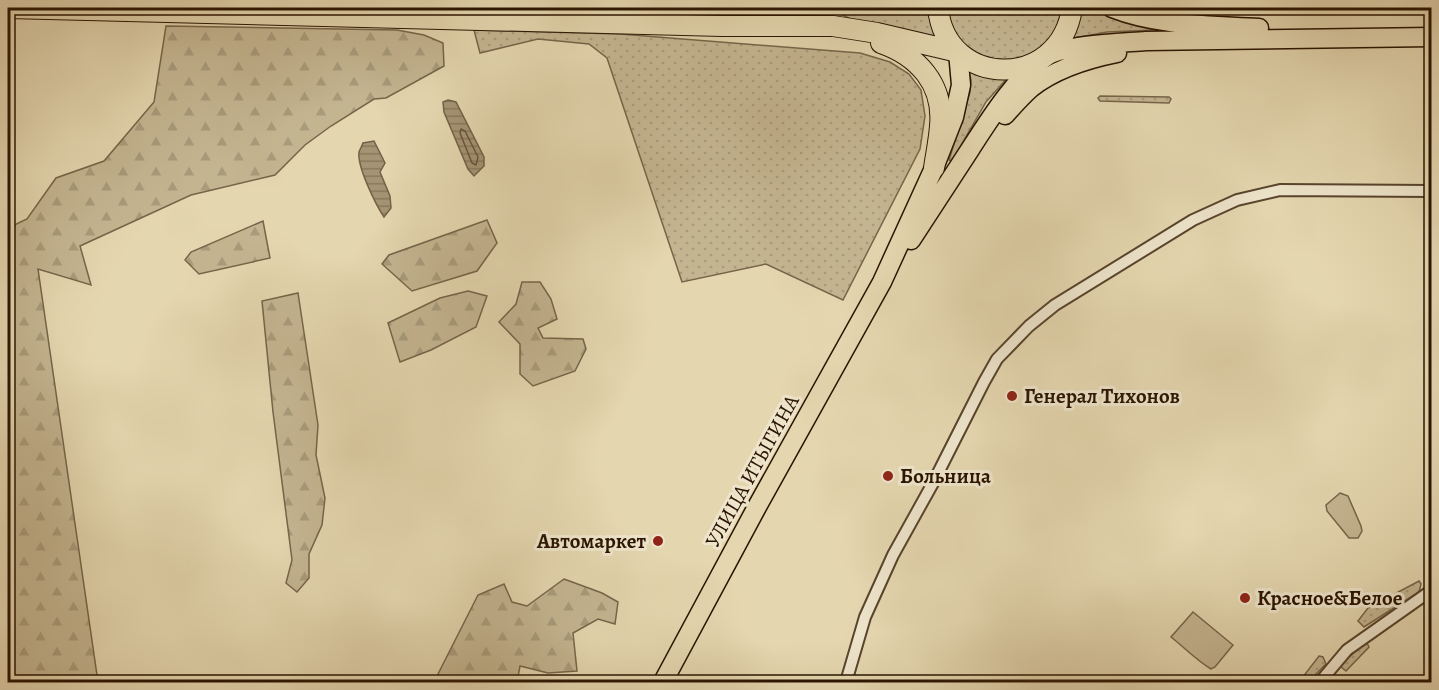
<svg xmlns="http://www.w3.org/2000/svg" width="1439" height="690" font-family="Alegreya,serif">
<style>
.grass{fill:url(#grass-dots);stroke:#776449;stroke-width:1.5}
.forest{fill:url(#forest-firs);stroke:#776449;stroke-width:1.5}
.park{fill:#c4b591;stroke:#776449;stroke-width:1.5}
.water{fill:url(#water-rules);stroke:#746146;stroke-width:1.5}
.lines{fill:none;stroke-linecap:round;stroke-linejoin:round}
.shore{stroke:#68543a;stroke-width:1.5}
.street-casing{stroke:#58442c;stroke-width:14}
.primary-casing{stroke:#2a1401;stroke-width:21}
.highway-casing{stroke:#2a1401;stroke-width:22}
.street{stroke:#ede4cb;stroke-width:10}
.primary{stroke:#e4d6af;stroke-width:18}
.highway{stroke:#e4d6af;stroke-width:20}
.poi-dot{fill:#8f2418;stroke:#ede4cb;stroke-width:2}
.labels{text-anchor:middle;stroke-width:6;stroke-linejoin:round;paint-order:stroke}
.poi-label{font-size:21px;font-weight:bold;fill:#2a1401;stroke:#ede4cb;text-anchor:start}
.street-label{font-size:21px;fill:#2a1401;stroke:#ede4cb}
</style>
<defs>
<pattern id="grass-dots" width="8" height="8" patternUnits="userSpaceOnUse" patternTransform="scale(1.5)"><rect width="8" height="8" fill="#c4b591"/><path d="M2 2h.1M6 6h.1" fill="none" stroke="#a99b7b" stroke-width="1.8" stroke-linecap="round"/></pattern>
<pattern id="forest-firs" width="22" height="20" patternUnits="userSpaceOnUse" patternTransform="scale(1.5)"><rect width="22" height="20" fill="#c4b591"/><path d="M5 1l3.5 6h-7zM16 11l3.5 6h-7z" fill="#a99b7b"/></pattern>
<pattern id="water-rules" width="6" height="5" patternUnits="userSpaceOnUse" patternTransform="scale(1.5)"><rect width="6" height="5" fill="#a59474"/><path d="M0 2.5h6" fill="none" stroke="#87785d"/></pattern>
</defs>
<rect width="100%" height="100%" fill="#e4d6af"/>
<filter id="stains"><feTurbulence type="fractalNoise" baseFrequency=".00333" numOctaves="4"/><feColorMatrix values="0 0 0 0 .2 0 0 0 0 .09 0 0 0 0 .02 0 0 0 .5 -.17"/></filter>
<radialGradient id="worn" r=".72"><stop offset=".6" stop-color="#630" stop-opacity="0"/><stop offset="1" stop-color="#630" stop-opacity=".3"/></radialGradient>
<!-- grass -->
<path class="grass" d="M 827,8 L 931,8 L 940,39 L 851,19 Z
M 946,8 L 1062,8 C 1060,15 1059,23 1055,30 C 1039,64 990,69 964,44 C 953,34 950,21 946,8 Z
M 1078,8 L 1096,8 L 1115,19 L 1155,30 L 1107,32 L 1070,39 Z
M 474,30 L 620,34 L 860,53 L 890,62 L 909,74 L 921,90 L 925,116 L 920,149 L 843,300 L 766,264 L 682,282 L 607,58 L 589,44 L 538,39 L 480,53 Z
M 967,65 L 1010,75 L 986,102 L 952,161 L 949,160 L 970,92 L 971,80 Z
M 1100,96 L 1169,97 L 1171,99 L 1169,103 L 1100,101 L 1098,98 Z
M 1419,581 L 1421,584 L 1419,592 L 1364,627 L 1358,621 L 1368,608 Z
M 1366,641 L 1369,647 L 1346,671 L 1340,666 Z
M 1319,656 L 1323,657 L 1326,664 L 1308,682 L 1299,682 Z"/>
<!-- forest -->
<path class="forest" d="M 166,26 L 397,30 L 424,35 L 443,43 L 444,66 L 386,98 L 374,99 L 331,126 L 305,145 L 275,175 L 191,195 L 80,246 L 91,285 L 38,269 L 98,682 L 8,682 L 8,228 L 27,219 L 56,178 L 104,161 L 154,102 Z
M 487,220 L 497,243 L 477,271 L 412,291 L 382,264 L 389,255 Z
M 263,221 L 270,258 L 199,274 L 185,260 L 191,252 Z
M 522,282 L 540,282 L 551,299 L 557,319 L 538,328 L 543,338 L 583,339 L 586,349 L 575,371 L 533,386 L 520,374 L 520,344 L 499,322 L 516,304 Z
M 468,291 L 487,296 L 476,327 L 431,350 L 400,362 L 388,323 L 440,298 Z
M 298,293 L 318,425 L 316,455 L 325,498 L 322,525 L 309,554 L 309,578 L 297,592 L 286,583 L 292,560 L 273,412 L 262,301 Z
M 564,579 L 602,593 L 618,602 L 615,624 L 598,619 L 573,633 L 577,671 L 548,673 L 520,666 L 517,682 L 434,682 L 478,595 L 504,584 L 512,602 L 527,606 Z"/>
<!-- park -->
<path class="park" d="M 1340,493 L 1348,496 L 1361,526 L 1362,531 L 1358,538 L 1349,538 L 1327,511 L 1326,505 Z
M 1193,612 L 1233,645 L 1215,667 L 1211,669 C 1196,660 1185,648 1171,637 Z"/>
<!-- water -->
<path class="water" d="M 448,100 L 456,102 L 484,157 L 484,166 L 474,176 L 468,169 L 444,112 L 443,102 Z
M 374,141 L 385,163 L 380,172 L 390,196 L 391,208 L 384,217 C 376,205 357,167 359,152 C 360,149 362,146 363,143 Z"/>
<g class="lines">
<!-- shore -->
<path class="shore" d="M 461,129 L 465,131 L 478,157 L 476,165 L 472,163 L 460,133 Z"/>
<defs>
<path id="street" d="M 846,682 L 865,617 L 893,555 L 933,483 L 984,382 L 997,359 L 1029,326 L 1055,305 L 1193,220 L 1237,200 L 1280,190 L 1432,191
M 1320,682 L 1347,650 L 1432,590"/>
<path id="primary" d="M 1112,8 C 1157,26 1210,25 1259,28
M 1005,115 C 1013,106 1022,96 1031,88 C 1055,69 1087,59 1117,53
M 911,240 C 931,209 951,179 971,148 C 989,120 1018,74 1047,56 C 1068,44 1121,43 1146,41 L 1432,37
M 663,682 L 758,505 L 882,282 L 934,168 L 954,117 L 961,85 L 958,52"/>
<path id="highway" d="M 8,8 L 722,26 L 833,26 L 877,33 L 958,52
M 938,8 C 946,89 1060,91 1072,8
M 881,43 C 918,56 944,84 940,126 C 939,140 936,154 934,168"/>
</defs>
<!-- street casing -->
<use href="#street" class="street-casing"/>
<!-- primary casing -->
<use href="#primary" class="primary-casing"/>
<!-- highway casing -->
<use href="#highway" class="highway-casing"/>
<!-- street -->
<use href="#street" class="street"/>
<!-- primary -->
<use href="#primary" class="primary"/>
<!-- highway -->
<use href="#highway" class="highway"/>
</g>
<!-- markers -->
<g class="poi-dot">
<circle cx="1012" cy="396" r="6"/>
<circle cx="888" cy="476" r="6"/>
<circle cx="658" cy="541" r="6"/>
<circle cx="1245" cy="598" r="6"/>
</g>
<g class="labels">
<!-- poi labels -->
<g class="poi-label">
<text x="1024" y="403">Генерал Тихонов</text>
<text x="900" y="483">Больница</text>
<text x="646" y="548" text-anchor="end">Автомаркет</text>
<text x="1257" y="605">Красное&amp;Белое</text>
</g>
<!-- street labels -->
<g class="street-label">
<text transform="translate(752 471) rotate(-61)" y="7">УЛИЦА ИТЫГИНА</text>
</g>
</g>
<!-- margin -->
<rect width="1439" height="690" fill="none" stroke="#e4d6af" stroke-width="30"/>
<rect x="9" y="9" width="1421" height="672" fill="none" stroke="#2a1401" stroke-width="3"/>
<rect x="15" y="15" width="1409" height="660" fill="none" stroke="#2a1401" stroke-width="1.5"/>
<rect width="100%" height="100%" filter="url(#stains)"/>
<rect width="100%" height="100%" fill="url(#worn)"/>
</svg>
